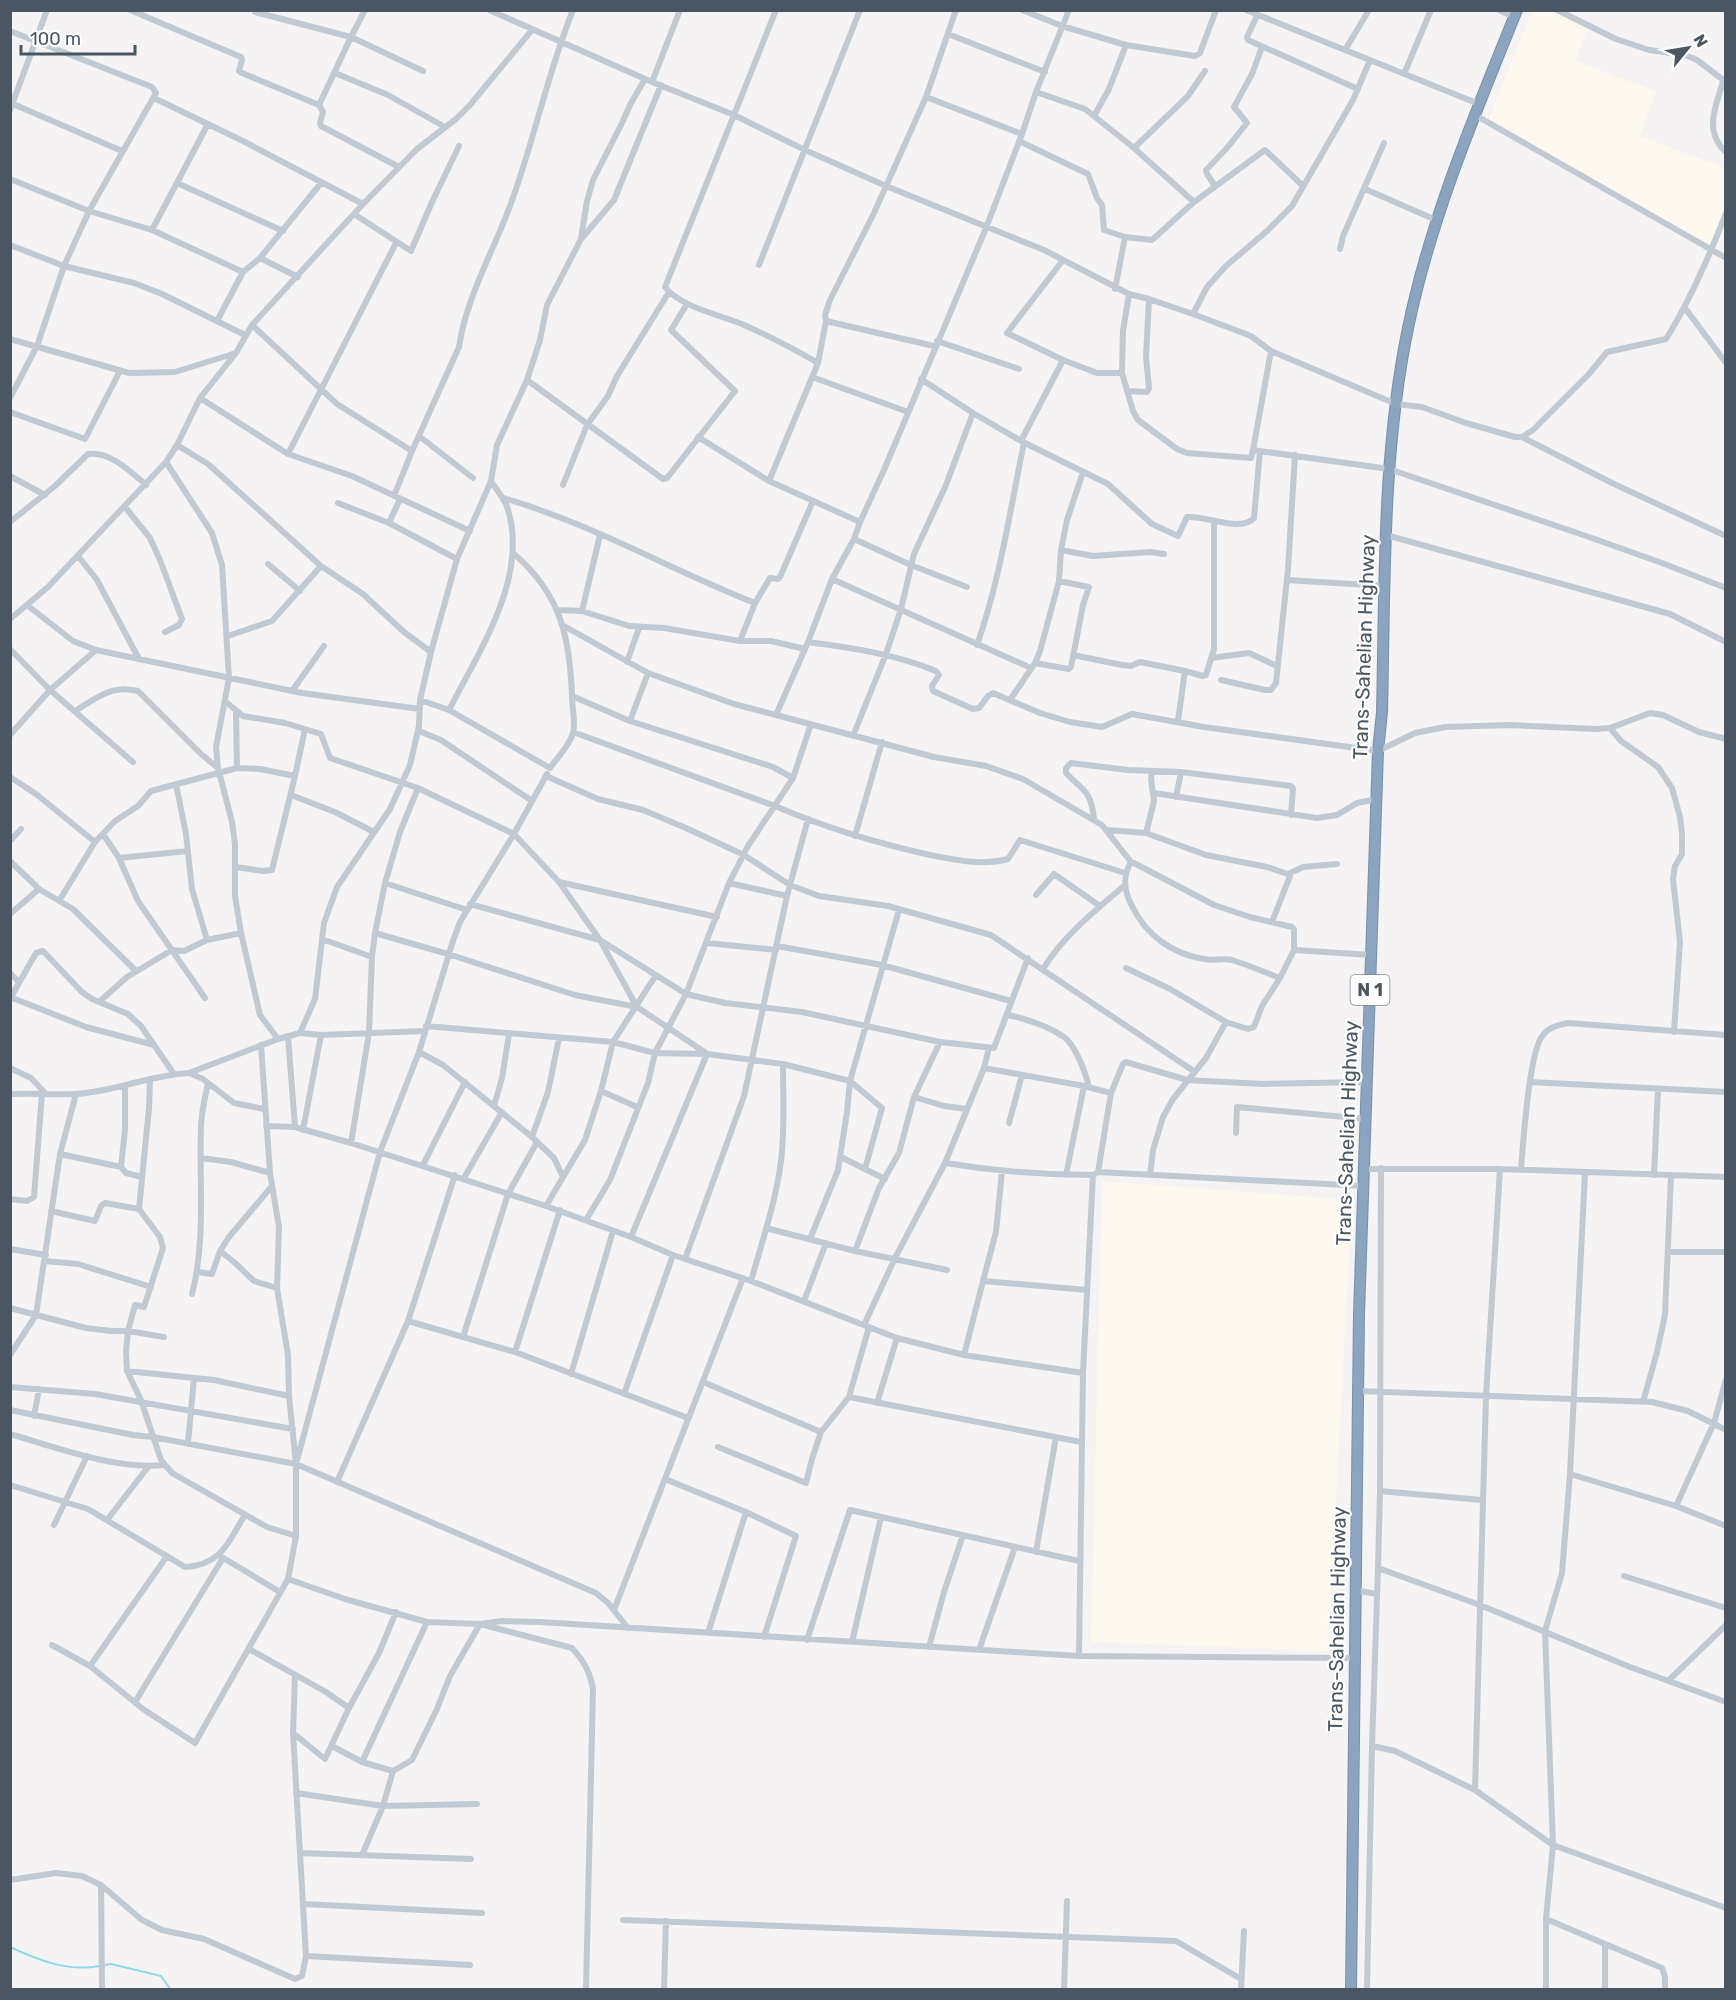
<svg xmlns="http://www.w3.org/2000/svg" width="1736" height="2000" font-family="Rubik,sans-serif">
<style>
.commercial{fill:#fdf9ef}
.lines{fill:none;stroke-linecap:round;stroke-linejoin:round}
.stream{stroke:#90daee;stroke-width:2}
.highway-casing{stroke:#7690ad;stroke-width:12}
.street{stroke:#c1cad2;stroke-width:6}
.highway{stroke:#8ba5c1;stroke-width:10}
.labels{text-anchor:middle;stroke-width:4.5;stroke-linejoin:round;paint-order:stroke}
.shield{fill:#fff;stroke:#808990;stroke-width:1.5}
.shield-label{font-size:18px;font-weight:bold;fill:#4a5661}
.street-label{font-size:20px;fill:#4a5661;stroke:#fff}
</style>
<rect width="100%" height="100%" fill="#f5f3f3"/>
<!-- commercial -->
<path class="commercial" d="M 1532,11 L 1566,11 L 1566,13 L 1587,30 L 1575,61 L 1656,91 L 1640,136 L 1725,168 L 1725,206 L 1711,245 L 1488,120 Z
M 1102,1181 L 1352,1200 L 1328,1651 L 1091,1642 Z"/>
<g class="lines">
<!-- stream -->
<path class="stream" d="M 10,1947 C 38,1960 68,1972 99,1966
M 105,1965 L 111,1964 L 161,1976 L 171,1990"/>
<defs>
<path id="highway" d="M 1351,1990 L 1359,1314 L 1378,751 L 1382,712 C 1385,584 1382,454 1408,328 C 1431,217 1475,114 1517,10"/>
</defs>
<!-- highway casing -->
<use href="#highway" class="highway-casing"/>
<!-- street -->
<path class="street" d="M 130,10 L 241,57 L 242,60 L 239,71 L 242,73 L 319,105 L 351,37 L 255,12
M 365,10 L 351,37 L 423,71
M 489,10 L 652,82 L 734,115 L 805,150 L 886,186 L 1044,250 L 1129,294 L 1149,299 L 1193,314 L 1251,336 L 1271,351 L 1396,404 L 1422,407 L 1466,423 L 1515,437 L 1522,437 L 1533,430 L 1589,374 L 1607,352 L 1666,339 C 1691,299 1709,257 1726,213
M 776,10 L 665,287 C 680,307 721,315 744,325 C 769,336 794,349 818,363
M 1022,10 L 1062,26 L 1126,45 L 1195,56 L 1200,53 L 1216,10
M 1246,10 L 1479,104
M 1499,10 L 1514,17
M 1557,10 L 1616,39 L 1649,50 L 1685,55 L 1697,60 L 1726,82
M 1257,16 L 1247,37 L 1248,40 L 1358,89
M 10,31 L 152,87 L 156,93 L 89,211 L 64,266 L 37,346 L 10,398
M 948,34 L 1045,72
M 1345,50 L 1369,10
M 335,73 L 388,95 L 445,127
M 1404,74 L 1431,10
M 1723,81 C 1716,107 1703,131 1726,152
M 652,82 L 680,10
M 1036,92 L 1085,109 L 1134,148 L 1194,202
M 926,97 L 1022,134
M 154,98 L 243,141 L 363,204
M 13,104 L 122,151
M 319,105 L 323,112 L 320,123 L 321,126 L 399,167
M 10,110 L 47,10
M 1475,115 L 1726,258
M 1094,116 L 1109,89 L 1126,45
M 1019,141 L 1088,174 L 1097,198 L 1102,205 L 1104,230 L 1125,237 L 1115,289
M 1134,148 L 1188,96 L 1205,71
M 10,179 L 89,211 L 152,230 L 243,272
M 177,183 L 283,231
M 1215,186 L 1207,174 L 1206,170 L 1227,148 L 1247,123 L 1234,107 L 1252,74 L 1262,47
M 1365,189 L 1436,220
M 354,214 L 411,251 L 432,202 L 459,146
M 152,230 L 208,124
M 1125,237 L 1152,240 L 1194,202 L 1265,150 L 1302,185
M 582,238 L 614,200 L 661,85
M 10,245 L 64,266 L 134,283 L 162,294 L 245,335
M 1340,249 L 1343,236 L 1384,143
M 260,258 L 298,277
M 1063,260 L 1007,333 L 1063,360 L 1097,373 L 1122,373
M 759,265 L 860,10
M 1129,294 L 1123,331 L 1122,373 L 1133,411 L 1138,420 L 1177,449 L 1187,453 L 1251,458 L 1253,450 L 1389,469 L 1589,537 L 1662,563 L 1726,588
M 1685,308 L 1726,363
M 1193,314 L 1207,287 L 1226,266 L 1267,231 L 1292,206 L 1353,100 L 1370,60
M 217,321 L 243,272 L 260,258 L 321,183
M 826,321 L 825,315 L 830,300 L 874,213 L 926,97 L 956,10
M 252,325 L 337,404 L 412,451 L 459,347 C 466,298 493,252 510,206 C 534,142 547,74 573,10
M 10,339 L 129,373 L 175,372 L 236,353
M 937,341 L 1019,369
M 812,377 L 908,412
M 921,379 L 973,413 L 1021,441 L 1108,484 L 1152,524 L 1178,536 L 1187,517 C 1205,515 1241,533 1254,518 L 1260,451
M 527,380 L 663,479 L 667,478 L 735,391 L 671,330 L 687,304
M 1127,391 L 1147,392 L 1149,388 L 1146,357 L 1149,299
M 200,398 L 288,454 L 352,476 L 470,531
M 10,412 L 85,439 L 120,371
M 419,436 L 473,478
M 698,437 L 769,481
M 1522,437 L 1612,483 L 1726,536
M 1021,441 L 1063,360
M 177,445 L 208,464 L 321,566 L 363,594 L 404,632 L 431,652
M 1253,450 L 1271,351
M 288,454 L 396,243
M 166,462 L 212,533 L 222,565 L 229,678 L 216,747 L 218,768 L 232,822 L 235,844 L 235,896 L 241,933 L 260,1015 L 278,1039
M 10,476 L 45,495
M 563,485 L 587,425 L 608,396 L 617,376 L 669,292
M 394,496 L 412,451
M 503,498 C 590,523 671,570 755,603 L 740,641
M 400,499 L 389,523 L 457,559
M 338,503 L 389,523
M 125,507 L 150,538 L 160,560 L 182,619 L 179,625 L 165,632
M 10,522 L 55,486 L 88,454 C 110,451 130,471 146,485
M 860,522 L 769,481 L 818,363 L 826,321 L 934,346
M 1386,535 L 1670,614 L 1726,642
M 854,539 L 911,565 L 967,587
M 1061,550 L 1093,556 L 1151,552 L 1164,554
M 78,556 L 97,580 L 139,659
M 268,564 L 300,591
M 832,579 L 1031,668
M 1287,580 L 1384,586
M 755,603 L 770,578 L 778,579 L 780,577 L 813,501
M 27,605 L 73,641 L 96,650 L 302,693 L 420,709
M 558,610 L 582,611 L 629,626 L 664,628 L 740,641 L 771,641 L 805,649
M 582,611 L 600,535
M 10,619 L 48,587 L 166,462 L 177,445 L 200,398 L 236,353 L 252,325 L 363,204 L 417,149 L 456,119 L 470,105 L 532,30
M 564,626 L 648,673 L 734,704 L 776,715 L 808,642 L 832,579 L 854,539 L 860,522 L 884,470 L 986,228 L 1022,134 L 1036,92 L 1069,10
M 228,636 L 272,621 L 321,566
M 808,642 C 852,648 895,654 936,671 L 939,675 L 932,686 L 933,691 L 973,709 L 979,708 L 988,696 L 993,693 L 1040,713 L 1070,722 L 1102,727 L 1132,714 L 1204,727 L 1378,751 L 1415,733 L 1445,727 L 1510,725 L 1596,729 L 1610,728 L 1650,713 L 1663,715 L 1699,732 L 1726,739
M 977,645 C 1000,580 1010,510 1024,443
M 10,649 L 50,690 L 133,762
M 1073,655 L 1122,665 L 1131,666 L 1140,662 L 1185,671
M 1211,658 L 1249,653 L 1277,666
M 627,662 L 639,628
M 1035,663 L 1069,669 L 1071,667 L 1083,605 L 1089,587 L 1059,581
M 1221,680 L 1265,690 L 1271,690 L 1276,683 L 1288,569 L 1295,455
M 292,691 L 324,646
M 572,696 L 630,721
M 420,700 L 449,710 L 550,768 C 557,758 570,745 573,733 C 576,723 572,708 572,697 C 570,637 561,594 513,553
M 1010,700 L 1035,663 L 1040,651 L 1059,581 L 1061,550 L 1067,520 L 1083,472
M 226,702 L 243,716 L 285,723 L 305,729 L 295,776
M 236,710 L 237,768
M 449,710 C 479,651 532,573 506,504 C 502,496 496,489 491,481 L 497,445 L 527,380 L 540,340 L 547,305 L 581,239 L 587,201 L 593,180 L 622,123 L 631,103 L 645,79
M 75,711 C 97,698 111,684 138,691 L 200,753 L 218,768
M 776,715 L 934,757 L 986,766 L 1023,779 L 1102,825 L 1131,862
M 1178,721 L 1185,671 L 1203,676 L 1206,675 L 1214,649 L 1214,521
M 1610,728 L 1621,741 L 1658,767 L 1672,788 L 1680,817 L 1682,834 L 1682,854 L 1675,866 L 1673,879 L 1680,942 L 1674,1032
M 305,729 L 321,734 L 330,758 L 418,788 L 514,834 L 547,774
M 419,731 L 441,740 L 532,801
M 573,732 L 775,806 C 826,828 876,843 930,855 C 956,860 982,866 1008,859 L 1020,840 L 1125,873
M 10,735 L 50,690 L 96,650
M 853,736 L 886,654 L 901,609 L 914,554 L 946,485 L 973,413
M 546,776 L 598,799 L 643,810 L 686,828 L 744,855 L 790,885 L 819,896 L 888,906 L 991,935 L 1195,1072
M 10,777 L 36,794 L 95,842
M 793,778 L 811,724
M 176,784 L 186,834 L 192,889 L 207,940
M 1154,793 L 1317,818 L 1337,815 L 1357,803 L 1377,799
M 291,795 L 335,812 L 374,832
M 1176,797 L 1181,772
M 1094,819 C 1091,790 1084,792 1066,773 L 1066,768 L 1071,763 L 1128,770 L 1181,772 L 1291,786 L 1293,789 L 1291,815
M 1107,830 L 1146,833 L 1154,801 L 1151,779 L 1152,771
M 1146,833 L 1206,855 L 1267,867 L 1288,874 L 1290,876 L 1272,922
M 103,834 L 119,858 L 138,901 L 205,998
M 855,836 L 882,742
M 10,841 L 21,829
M 119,858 L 188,851
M 10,861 L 39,889 L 73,909 L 136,971
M 1288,874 L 1303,867 L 1337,864
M 559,882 L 717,917
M 385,883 L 467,910
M 729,883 L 787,896
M 1036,895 L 1054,874 L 1100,906
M 59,901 L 95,842 L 115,821 L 138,806 L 151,791 L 237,768 L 260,769 L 295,776 L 272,870 L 263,871 L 236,867
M 470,904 L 600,940 L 637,1007 L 706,1053
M 10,914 L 39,889
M 375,933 L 448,954 L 575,995 L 637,1007
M 322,939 L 372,957
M 707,943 L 776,950
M 777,946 L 882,965 L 1011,1001
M 1126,968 L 1170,989 L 1226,1022 L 1206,1058 L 1173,1099 L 1163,1117 L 1153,1150 L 1150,1175
M 1043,969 C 1064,935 1095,911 1125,885
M 10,973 L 19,982
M 1280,978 C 1264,972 1248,965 1232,960 C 1223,958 1213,961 1204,959 C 1172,954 1146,935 1132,906 C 1124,891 1122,877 1131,862 L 1134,863 L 1214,905 L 1250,917 L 1292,927 L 1294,929 L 1294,950
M 10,997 L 86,1027 L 154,1045
M 11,997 L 36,953 L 43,951 L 82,992 L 92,999 L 128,1014 L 141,1026 L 174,1074
M 100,1001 L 127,977 L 172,950 L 184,951 L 207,940 L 241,933
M 1008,1015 C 1026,1019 1048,1026 1064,1037 C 1075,1044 1086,1074 1089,1087
M 1226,1022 L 1248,1029 L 1254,1027 L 1262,1006 L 1280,978 L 1294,950 L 1371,955
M 426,1026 L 613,1042 L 655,1053 L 707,1054 L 783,1064 L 850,1081 L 882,1108 L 865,1169
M 300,1033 L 315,999 L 324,923 L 337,887 L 390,809 L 410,765 L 419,726 L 420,700 L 431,652 L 457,559 L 491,481
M 288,1036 L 295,1127
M 989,1048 L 984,1068 L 1084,1086 L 1111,1093 L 1098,1172
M 419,1052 L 443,1065 L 532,1137 L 554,1158 L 563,1177
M 10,1068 L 31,1078 L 45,1093
M 189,1073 L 203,1079 L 234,1103 L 264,1109
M 150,1079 L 149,1108 L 139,1209 L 160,1237 L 163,1248 L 144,1307 L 135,1305 L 128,1331 L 126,1351 L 127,1371 L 141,1400 L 161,1460 L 172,1473 L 267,1527 L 296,1536
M 1530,1082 L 1726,1092
M 125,1086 L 125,1130 L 121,1167 L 126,1173 L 142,1177
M 601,1091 L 637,1107
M 1111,1093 L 1123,1064 L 1126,1062 L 1187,1080 L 1263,1084 L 1367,1082
M 10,1094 C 32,1093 54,1095 75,1094 C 114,1092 150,1075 189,1073 L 278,1039 L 300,1033 L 321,1035 L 425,1031
M 914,1097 L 944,1106 L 967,1109
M 494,1106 L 502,1078 L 509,1034
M 1009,1123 L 1022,1075
M 266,1126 L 295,1127 L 351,1143 L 546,1206 L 631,1237 L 673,1255 L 751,1281 L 897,1338 L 964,1355 L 1083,1373
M 303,1130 L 321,1035
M 1236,1133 L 1237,1107 L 1366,1119
M 532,1137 L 548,1092 L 559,1038
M 351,1143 L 369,1033 L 372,957 L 375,933 L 385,883 L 400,832 L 418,788
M 60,1154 L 121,1167
M 841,1157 L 885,1179
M 201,1158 L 231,1162 L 270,1173
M 945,1163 C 994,1171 1043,1175 1093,1175 L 1098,1172 L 1363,1186
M 423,1165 L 465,1082
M 1364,1169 L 1500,1169 L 1726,1177
M 1521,1170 C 1523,1145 1529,1050 1543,1035 C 1549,1027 1558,1025 1568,1023 L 1726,1035
M 1066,1175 L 1084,1086
M 1093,1175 L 1083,1373 L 1079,1656 L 1354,1658
M 1654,1175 L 1658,1089
M 464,1178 L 502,1112
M 10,1199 L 27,1201 L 34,1197 L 42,1093
M 546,1206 L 585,1140 L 601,1091 L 613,1042 L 656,975
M 51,1211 L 95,1221 L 101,1206 L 105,1203 L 139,1209
M 586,1220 L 610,1180 L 648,1083 L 655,1053 L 686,994 L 729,883 L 748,846 L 793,778 L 773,767 L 630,721 L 648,673
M 766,1228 L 855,1251 L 947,1270
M 631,1237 L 707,1054
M 810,1239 L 838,1170 L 847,1112 L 850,1081 L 899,910
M 10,1249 L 46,1255
M 220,1251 L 234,1262 L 254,1281 L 277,1288
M 855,1251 L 879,1188 L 899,1153 L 914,1097 L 940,1042
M 1668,1252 L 1726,1252
M 685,1259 L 744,1096 L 787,896 L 808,819
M 45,1261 L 78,1264 L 151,1287
M 198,1272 L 212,1274 L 220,1251 L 229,1237 L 272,1186
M 751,1281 C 762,1242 776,1201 781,1161 C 785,1129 783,1096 783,1064
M 983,1281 L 996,1232 L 1002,1171
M 192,1294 C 206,1240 199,1184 201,1128 C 201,1113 205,1098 208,1083
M 804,1301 L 826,1243
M 10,1308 L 86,1328 L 111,1331 L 128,1331 L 164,1337
M 408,1321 L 515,1352 L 688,1418
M 864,1325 L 895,1258 L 945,1163 L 984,1068
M 869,1327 L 849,1397 L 1081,1442
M 463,1337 L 508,1194 L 537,1142
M 515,1352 L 560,1210
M 10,1355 L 36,1315 L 60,1154 L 76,1094
M 964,1355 L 983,1281 L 1087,1290
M 127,1371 L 214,1380 L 289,1396
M 571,1374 L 613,1231
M 703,1382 L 821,1432
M 10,1387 L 95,1394 L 293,1429
M 1358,1391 L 1652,1402 L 1688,1411 L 1726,1430
M 624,1394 L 673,1255
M 1643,1402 L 1657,1352 L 1665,1315 L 1671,1175
M 877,1403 L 897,1338
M 10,1410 L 133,1435 L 153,1437 L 296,1464 L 596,1593 L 608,1603 L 628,1628
M 34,1416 L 39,1389
M 10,1434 C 58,1448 116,1470 164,1465
M 188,1443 L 194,1378
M 718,1447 L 806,1483 L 812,1459 L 821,1432 L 849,1397
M 296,1464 L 380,1152 L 419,1052 L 453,941 L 460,922 L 514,834 L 559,882 L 600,940 L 686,994 L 725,1003 L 802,1012 L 940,1042 L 994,1048 L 1028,958
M 1570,1474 L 1676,1506 L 1726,1526
M 665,1479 L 746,1512 L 796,1536 L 764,1637
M 337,1482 L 408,1321 L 455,1175
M 10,1485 L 88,1509 L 185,1567 C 222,1565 228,1542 245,1515
M 1380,1491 L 1482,1500
M 1676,1506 L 1714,1423 L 1726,1379
M 107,1520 L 148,1467
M 54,1525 L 87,1456
M 1036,1552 L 1056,1437
M 220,1556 L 280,1592
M 1378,1568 L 1380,1491 L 1381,1168
M 1624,1576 L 1726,1608
M 288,1579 L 345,1599 L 427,1622 L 480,1624 L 502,1621 L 540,1622 L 1079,1656
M 1355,1590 L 1376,1594
M 614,1610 L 743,1278
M 708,1633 L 746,1512
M 807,1640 L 850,1510 L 1079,1561
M 852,1642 L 881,1517
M 52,1645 L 90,1666 L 143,1709 L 195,1743 L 288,1579 L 296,1536 L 296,1464 L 289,1396 L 288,1355 L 277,1288 L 279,1227 L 270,1173 L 261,1045
M 929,1647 L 944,1592 L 963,1535
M 249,1649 L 326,1692 L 349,1708
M 979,1650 L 1015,1547
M 90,1666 L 167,1556
M 1668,1681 L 1726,1625
M 135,1702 L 223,1558
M 1726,1702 L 1630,1667 L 1480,1605 L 1378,1568 L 1372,1746 L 1395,1751 L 1475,1790 L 1553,1845 L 1726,1908
M 293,1733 L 325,1759 L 349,1708 L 379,1653 L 396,1612
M 332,1746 L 362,1762 L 393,1771 L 383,1806 L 362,1855
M 362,1762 L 427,1622
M 393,1771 L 412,1760 L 437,1709 L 450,1676 L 480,1624 L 572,1648 C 584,1661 590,1672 593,1689 L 586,1990
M 1475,1790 L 1486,1396 L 1500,1169
M 296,1793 L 383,1806 L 477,1804
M 300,1853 L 471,1859
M 10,1880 L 56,1873 L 82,1876 L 101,1885 L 142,1920 L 162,1930 L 204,1939 L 295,1979 L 302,1976 L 306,1956 L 293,1733 L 295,1676
M 101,1885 L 102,1990
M 303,1904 L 482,1913
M 1546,1919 L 1662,1968 L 1665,1977 L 1665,1990
M 623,1920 L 1176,1941 L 1241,1979
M 306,1956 L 470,1965
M 664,1990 L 666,1921
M 1064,1990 L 1067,1901
M 1241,1990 L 1244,1931
M 1367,1990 L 1372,1746
M 1546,1990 L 1546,1919 L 1553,1845 L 1545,1631 L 1562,1573 L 1570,1474 L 1585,1173
M 1605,1990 L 1605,1944"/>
<!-- highway -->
<use href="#highway" class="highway"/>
</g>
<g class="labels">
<!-- shield labels -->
<rect class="shield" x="1350.5" y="975" width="39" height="30" rx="4.5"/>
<g class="shield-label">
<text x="1370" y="996">N 1</text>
</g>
<!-- street labels -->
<g class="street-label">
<text transform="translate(1364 647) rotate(-88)" y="7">Trans-Sahelian Highway</text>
<text transform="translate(1347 1133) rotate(-88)" y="7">Trans-Sahelian Highway</text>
<text transform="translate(1337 1619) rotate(-89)" y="7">Trans-Sahelian Highway</text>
</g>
</g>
<!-- border -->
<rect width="1736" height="2000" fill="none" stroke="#4a5661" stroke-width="24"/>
<!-- north arrow -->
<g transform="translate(1688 48) rotate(60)" stroke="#ffffff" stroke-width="4.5" paint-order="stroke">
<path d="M0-4.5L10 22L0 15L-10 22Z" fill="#4a5661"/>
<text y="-9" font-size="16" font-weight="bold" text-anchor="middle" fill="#4a5661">N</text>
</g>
<!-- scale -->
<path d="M21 45v9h114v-9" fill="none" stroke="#4a5661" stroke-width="3"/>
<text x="30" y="45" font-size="18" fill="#4a5661" stroke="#ffffff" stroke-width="4.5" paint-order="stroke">100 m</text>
</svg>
